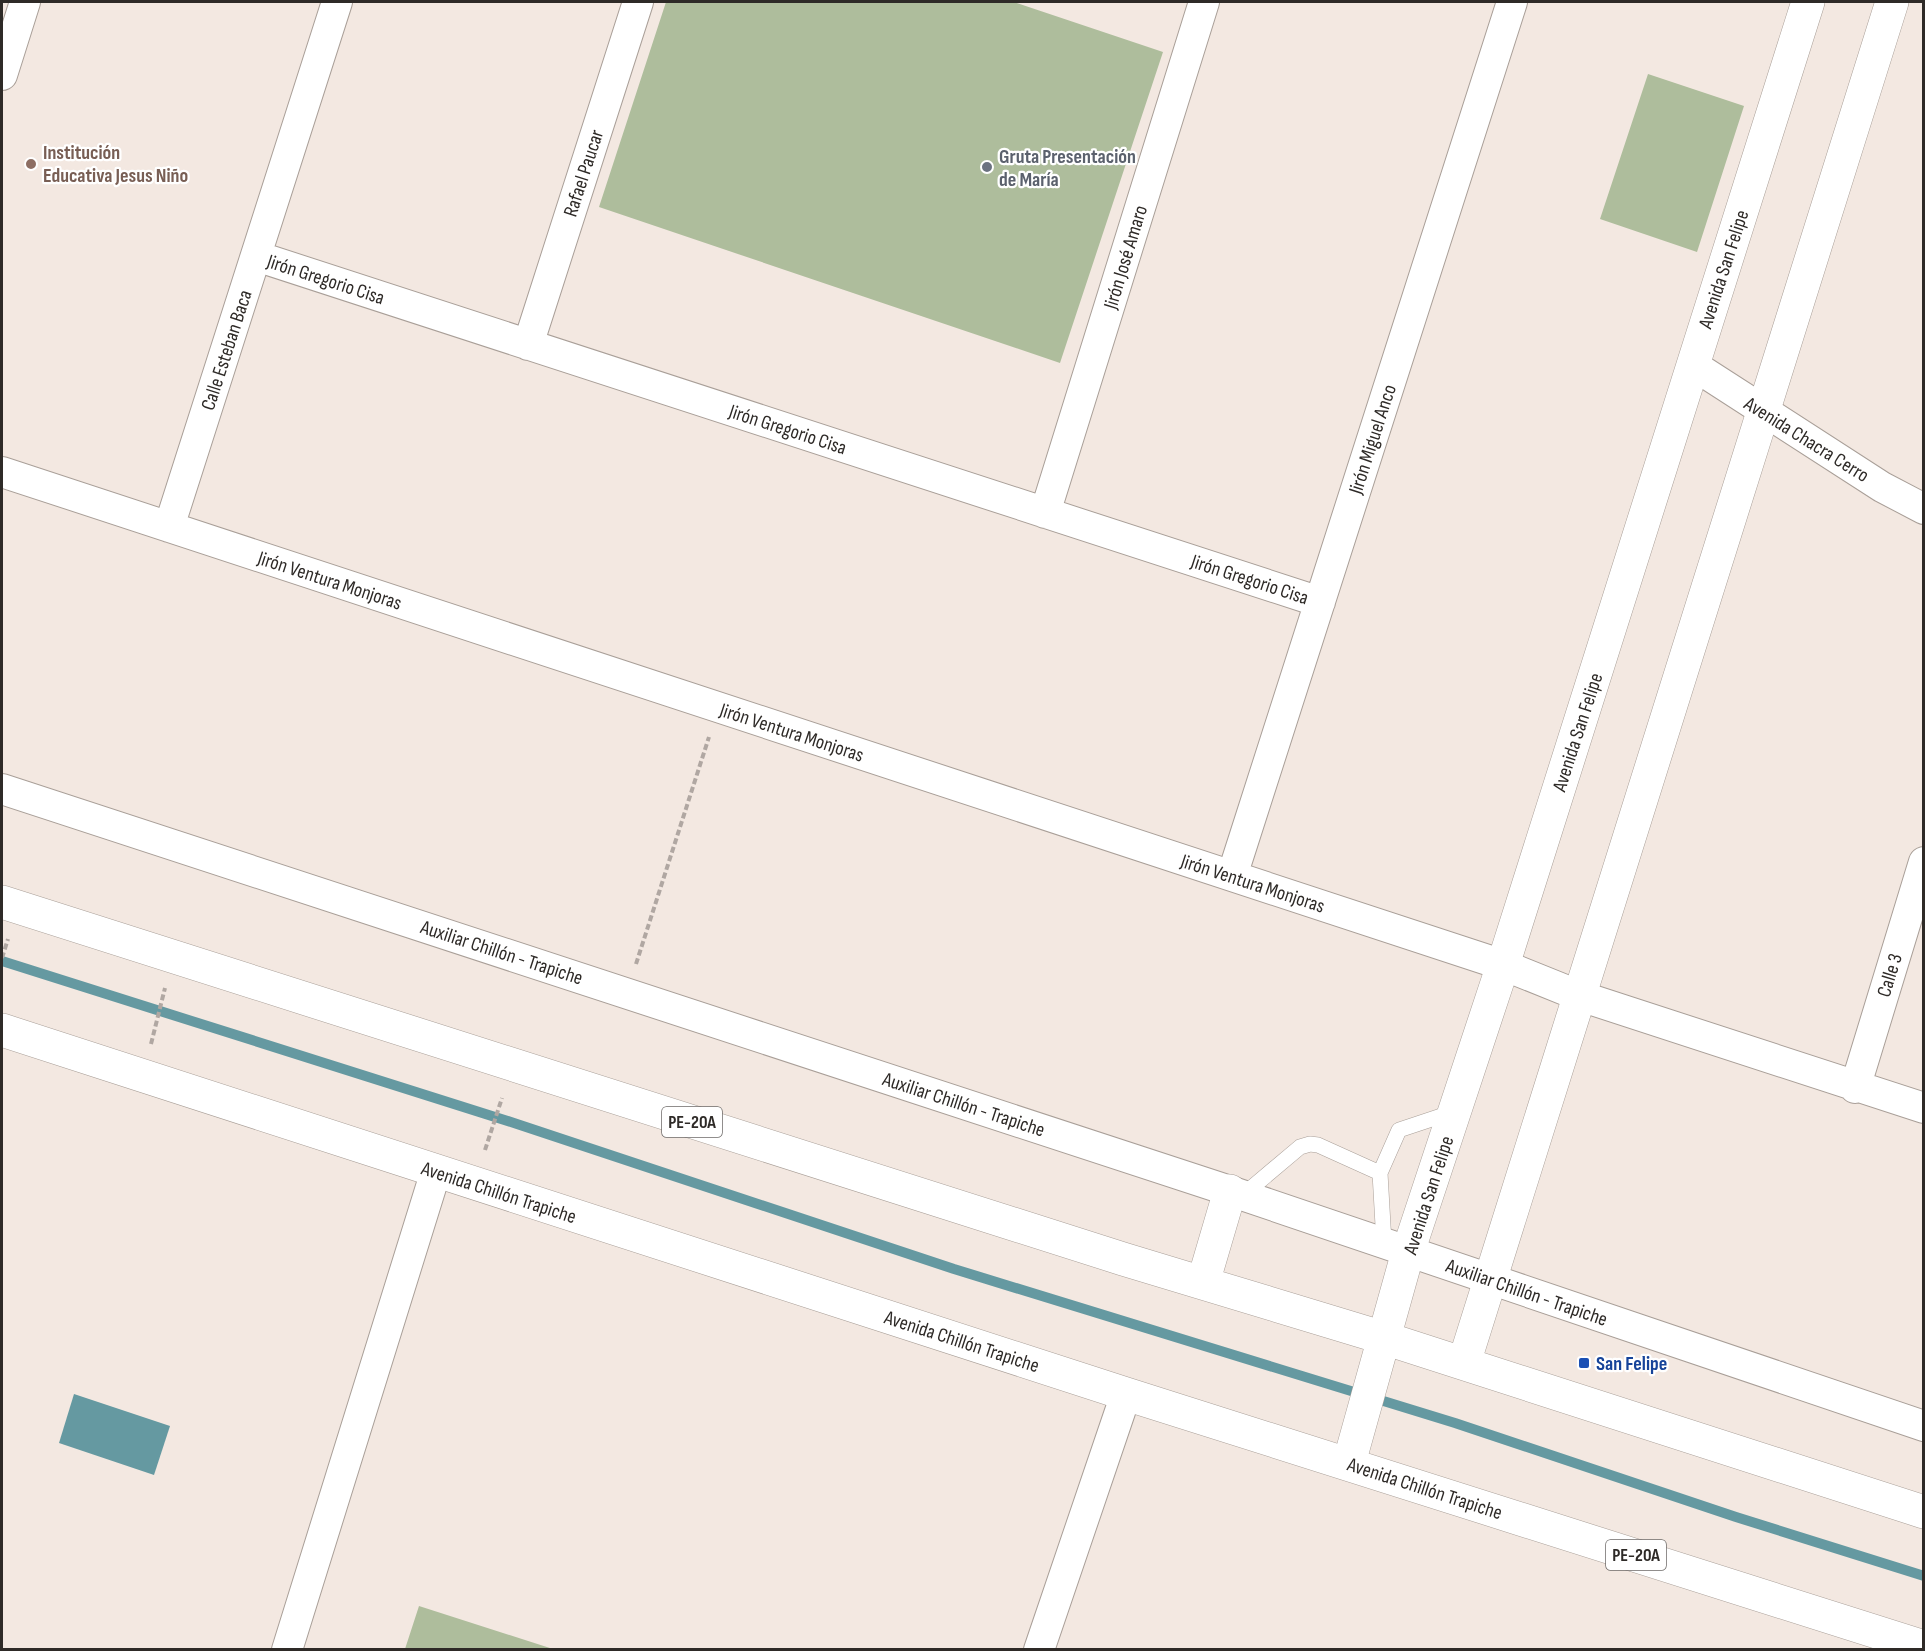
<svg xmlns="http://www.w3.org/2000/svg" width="1925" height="1651" font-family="'Sofia Sans Condensed',sans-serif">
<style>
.green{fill:#aebd9c}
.water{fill:#6599a1}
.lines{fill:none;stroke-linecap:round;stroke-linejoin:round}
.stream{stroke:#6599a1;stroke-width:10}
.lane-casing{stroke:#a99f98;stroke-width:16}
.street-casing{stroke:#a99f98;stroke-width:32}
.secondary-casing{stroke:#a99f98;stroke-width:34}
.primary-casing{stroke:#a99f98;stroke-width:34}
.path{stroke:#b0a7a2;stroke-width:4;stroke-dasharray:6 3;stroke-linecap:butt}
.lane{stroke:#fff;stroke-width:15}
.street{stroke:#fff;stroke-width:30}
.secondary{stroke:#fff;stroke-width:33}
.primary{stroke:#fff;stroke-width:33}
.education-dot{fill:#8d6e63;stroke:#fff;stroke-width:2}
.worship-dot{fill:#6b7280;stroke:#fff;stroke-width:2}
.transit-dot{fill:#1a4fb4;stroke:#fff;stroke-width:2}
.labels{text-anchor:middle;stroke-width:4.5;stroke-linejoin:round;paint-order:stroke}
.shield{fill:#fff;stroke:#6d6a68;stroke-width:1.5}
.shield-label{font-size:18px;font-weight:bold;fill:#2e2a27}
.education-label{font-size:20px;font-weight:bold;fill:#785e54;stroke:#fff;text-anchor:start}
.worship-label{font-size:20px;font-weight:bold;fill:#5b616d;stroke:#fff;text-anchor:start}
.street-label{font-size:20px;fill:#2e2a27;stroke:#fff}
.transit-label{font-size:20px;font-weight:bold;fill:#164399;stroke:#fff;text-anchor:start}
</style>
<rect width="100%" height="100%" fill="#f3e8e1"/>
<!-- green -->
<path class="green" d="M 666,2 L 1014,2 L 1163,52 L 1060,363 L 599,207 Z
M 1648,74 L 1744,106 L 1697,252 L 1600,219 Z
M 419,1606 L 553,1649 L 405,1649 Z"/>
<!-- water -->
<path class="water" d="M 74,1394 L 170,1426 L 154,1475 L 59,1443 Z"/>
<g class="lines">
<!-- stream -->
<path class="stream" d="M 2,961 L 514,1123 L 954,1269 L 1455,1423 L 1736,1517 L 1924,1576"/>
<defs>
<path id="lane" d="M 1380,1173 L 1399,1130 L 1453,1112
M 1243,1195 L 1300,1147 L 1310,1144 L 1318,1145 L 1380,1173 L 1384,1243"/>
<path id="street" d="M 2,75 L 25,2
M 256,256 L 1320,602
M 528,345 L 638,2
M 1693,365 L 1882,487 L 1924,509
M 2,472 L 1503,965 L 1580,996 L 1924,1108
M 1045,513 L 1204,2
M 169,527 L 337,2
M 2,789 L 1230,1191 L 1924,1426
M 1232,876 L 1512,2
M 1855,1088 L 1924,862
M 287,1650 L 436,1171
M 1039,1650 L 1126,1394"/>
<path id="secondary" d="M 1464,1363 L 1892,2
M 1349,1463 L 1408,1252 L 1503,965 L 1808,2"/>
<path id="primary" d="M 2,902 L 1123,1259 L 1384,1338 L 1924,1512
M 2,1030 L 1126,1394 L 1924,1647
M 1203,1283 L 1230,1191"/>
</defs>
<!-- lane casing -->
<use href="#lane" class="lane-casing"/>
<!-- street casing -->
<use href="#street" class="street-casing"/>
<!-- secondary casing -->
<use href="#secondary" class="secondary-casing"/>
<!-- primary casing -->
<use href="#primary" class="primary-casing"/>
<!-- path -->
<path class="path" d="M 2,958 L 8,939
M 636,964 L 709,737
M 151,1044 L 165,988
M 485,1150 L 502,1098"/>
<!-- lane -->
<use href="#lane" class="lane"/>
<!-- street -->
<use href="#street" class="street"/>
<!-- secondary -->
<use href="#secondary" class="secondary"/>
<!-- primary -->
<use href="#primary" class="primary"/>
</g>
<!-- markers -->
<circle class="education-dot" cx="31" cy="164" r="6"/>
<circle class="worship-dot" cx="987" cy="167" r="6"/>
<rect class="transit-dot" x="1578" y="1357" width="12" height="12" rx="3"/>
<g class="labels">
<!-- shield labels -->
<g class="shield">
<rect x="662" y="1107" width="60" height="30" rx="4.5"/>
<rect x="1606" y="1540" width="60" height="30" rx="4.5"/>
</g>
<g class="shield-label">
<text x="692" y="1128">PE-20A</text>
<text x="1636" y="1561">PE-20A</text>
</g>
<!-- education labels -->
<g class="education-label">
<text x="43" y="159">Institución<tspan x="43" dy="23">Educativa Jesus Niño</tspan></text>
</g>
<!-- worship labels -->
<g class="worship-label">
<text x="999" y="163">Gruta Presentación<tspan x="999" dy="23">de María</tspan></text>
</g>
<!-- street labels -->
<g class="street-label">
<text transform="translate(583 173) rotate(-72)" y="7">Rafael Paucar</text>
<text transform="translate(1125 257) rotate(-73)" y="7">Jirón José Amaro</text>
<text transform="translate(1723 269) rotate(-72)" y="7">Avenida San Felipe</text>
<text transform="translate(326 279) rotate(18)" y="7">Jirón Gregorio Cisa</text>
<text transform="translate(226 350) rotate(-72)" y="7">Calle Esteban Baca</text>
<text transform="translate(788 429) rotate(18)" y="7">Jirón Gregorio Cisa</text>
<text transform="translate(1372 439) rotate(-72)" y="7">Jirón Miguel Anco</text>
<text transform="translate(1807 439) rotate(32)" y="7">Avenida Chacra Cerro</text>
<text transform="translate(1250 579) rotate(18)" y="7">Jirón Gregorio Cisa</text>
<text transform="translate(330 580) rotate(18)" y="7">Jirón Ventura Monjoras</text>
<text transform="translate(792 732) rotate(18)" y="7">Jirón Ventura Monjoras</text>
<text transform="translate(1577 732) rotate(-72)" y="7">Avenida San Felipe</text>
<text transform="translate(1253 883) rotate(18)" y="7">Jirón Ventura Monjoras</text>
<text transform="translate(502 952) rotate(18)" y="7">Auxiliar Chillón - Trapiche</text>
<text transform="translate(1889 975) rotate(-73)" y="7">Calle 3</text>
<text transform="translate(964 1104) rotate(18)" y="7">Auxiliar Chillón - Trapiche</text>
<text transform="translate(499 1192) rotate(18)" y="7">Avenida Chillón Trapiche</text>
<text transform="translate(1428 1195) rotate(-72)" y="7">Avenida San Felipe</text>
<text transform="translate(1527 1292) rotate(19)" y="7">Auxiliar Chillón - Trapiche</text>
<text transform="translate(962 1341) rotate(18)" y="7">Avenida Chillón Trapiche</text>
<text transform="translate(1425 1488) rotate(18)" y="7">Avenida Chillón Trapiche</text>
</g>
<!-- transit labels -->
<g class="transit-label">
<text x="1596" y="1370">San Felipe</text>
</g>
</g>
<!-- border -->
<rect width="1925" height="1651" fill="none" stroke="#2e2a27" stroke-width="6"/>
</svg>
